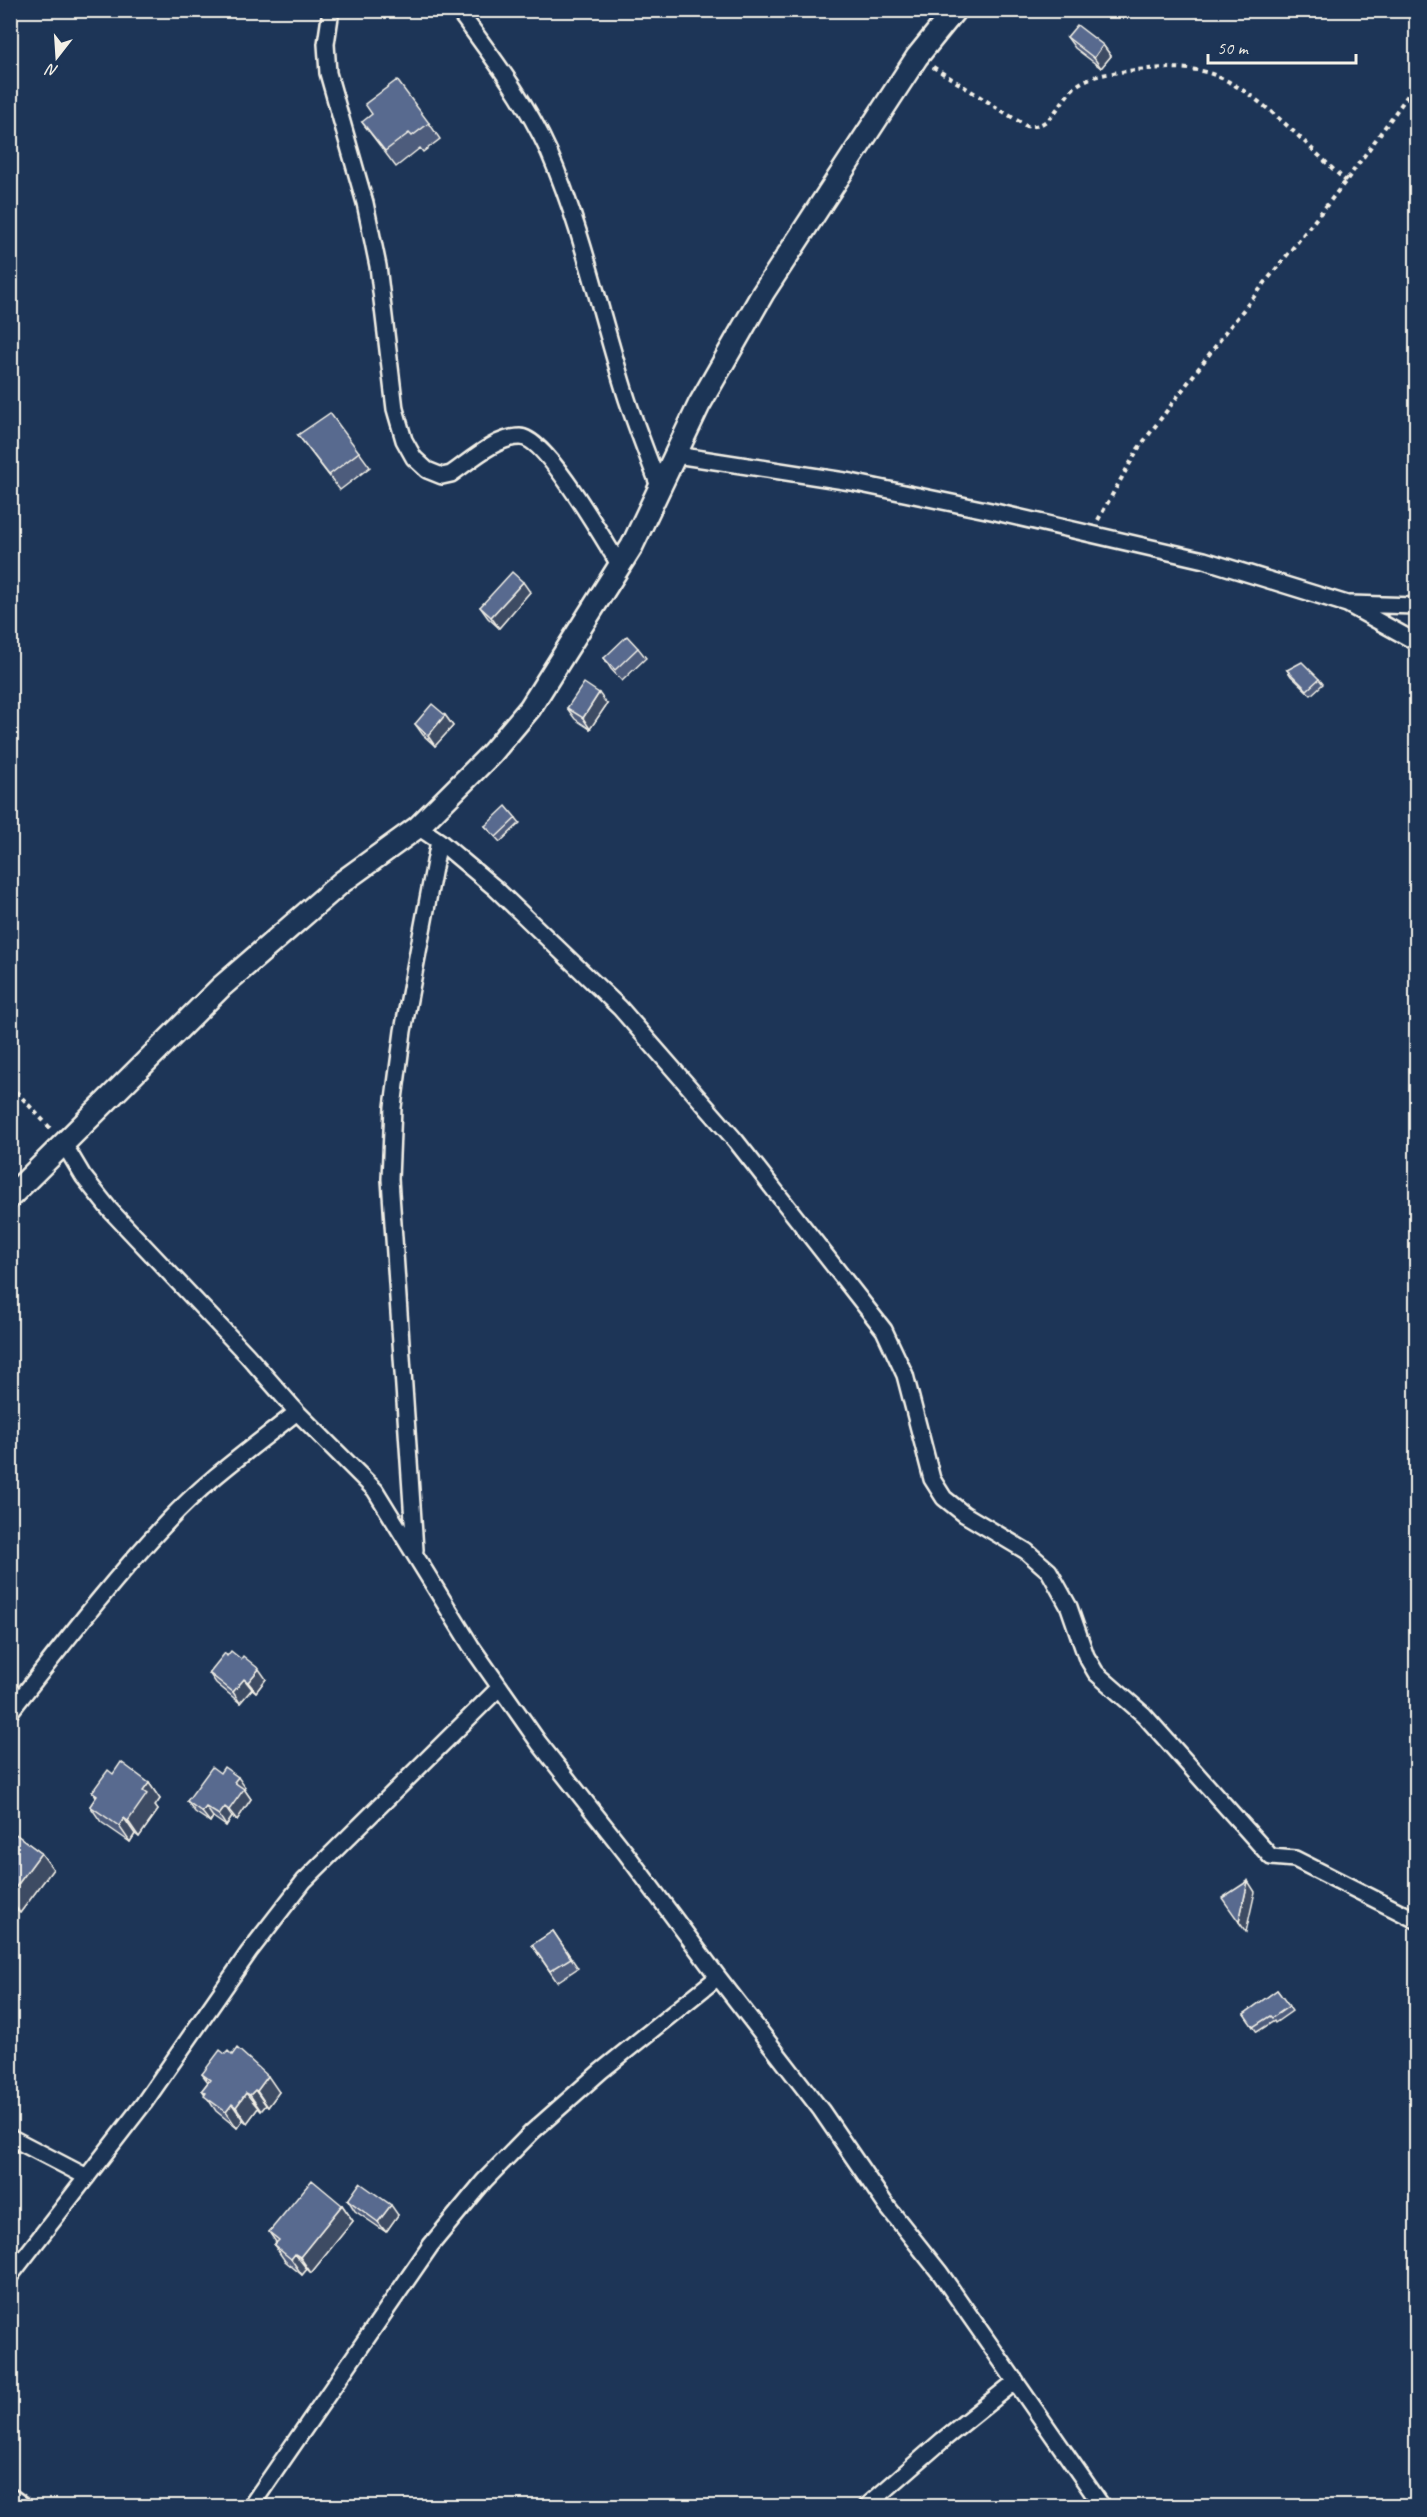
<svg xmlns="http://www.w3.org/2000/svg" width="1427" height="2517" font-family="Caveat,sans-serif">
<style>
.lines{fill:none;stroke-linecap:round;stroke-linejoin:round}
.street-casing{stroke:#f4f1e8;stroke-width:20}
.secondary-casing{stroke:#f4f1e8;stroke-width:26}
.path{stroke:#f4f1e8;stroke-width:4;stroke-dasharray:4.5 4.5;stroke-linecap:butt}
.street{stroke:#1d3557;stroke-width:15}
.secondary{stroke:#1d3557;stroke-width:21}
.wall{fill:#4d5c7b;stroke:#f4f1e8;stroke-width:1.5}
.shaded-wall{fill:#3e4b64;stroke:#f4f1e8;stroke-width:1.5}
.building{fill:#596b8f;stroke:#f4f1e8;stroke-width:1.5}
</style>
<rect width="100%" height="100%" fill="#1d3557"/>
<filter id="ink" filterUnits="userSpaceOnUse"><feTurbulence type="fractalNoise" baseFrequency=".0167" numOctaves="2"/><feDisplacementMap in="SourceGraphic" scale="12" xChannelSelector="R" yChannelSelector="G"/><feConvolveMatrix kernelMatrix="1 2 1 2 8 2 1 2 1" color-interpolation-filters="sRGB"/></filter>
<g filter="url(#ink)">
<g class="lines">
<defs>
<path id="street" d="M 331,10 L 326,44 L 328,73 L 365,203 L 378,266 L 395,409 L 404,440 L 414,458 L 427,470 L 442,476 L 451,474 C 470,461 496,437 520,437 C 546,437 605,542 620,566
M 458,10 C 491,55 526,101 549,152 C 583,231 601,317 627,399 C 637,429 649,459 660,489
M 676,455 L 851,482 L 991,511 L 1204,560 L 1347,604 L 1416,642
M 1350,604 L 1416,606
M 418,827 L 439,841 L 495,888 L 620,1008 L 736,1141 L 884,1330 L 905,1375 L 932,1479 L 944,1498 L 964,1514 L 1026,1551 L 1049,1571 L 1069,1607 L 1086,1656 L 1096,1673 L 1144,1715 L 1271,1857 L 1295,1859 L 1416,1920
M 64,1144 L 83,1176 L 110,1210 L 247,1355 L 297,1412 L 375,1490 L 471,1646 L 539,1743 L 625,1852 L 718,1977 L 821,2110 L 886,2205 L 940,2273 L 1102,2506
M 415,1550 L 390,1179 L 393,1107 L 403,1031 L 439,841
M 10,1712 C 61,1647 111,1581 168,1521 C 206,1480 253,1447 297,1412
M 10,2137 L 87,2177
M 10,2276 L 144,2103 L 249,1952 L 304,1881 L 500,1687
M 10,2496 L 24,2506
M 251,2506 L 431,2245 L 484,2181 L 532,2132 L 601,2071 L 718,1977
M 867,2506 L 944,2439 L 1016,2381"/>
<path id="secondary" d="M 10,1197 L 221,987 L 342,882 L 418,827 L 492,753 L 530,708 L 632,546 L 699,405 L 763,293 L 917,57 L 955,10"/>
</defs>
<!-- street casing -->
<use href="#street" class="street-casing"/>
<!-- secondary casing -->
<use href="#secondary" class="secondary-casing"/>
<!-- path -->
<path class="path" d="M 933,67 L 1026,126 C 1052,130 1059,100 1076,86 C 1090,75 1112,73 1128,71 C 1152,68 1183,66 1206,72 C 1254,86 1309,148 1346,181
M 1098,520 L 1138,449 L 1229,328 L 1346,181 L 1416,84
M 10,1085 L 52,1130"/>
<!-- street -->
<use href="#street" class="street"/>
<!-- secondary -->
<use href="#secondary" class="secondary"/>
</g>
<!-- wall -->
<path class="wall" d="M 1067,37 L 1103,45 L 1111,56 L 1101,68 L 1075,48 Z
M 362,122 L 429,123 L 440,139 L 423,152 L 420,148 L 396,167 Z
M 298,435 L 359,452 L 370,467 L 340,490 Z
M 530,592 L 499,628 L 488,618 L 480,607 Z
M 638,648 L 646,658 L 622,681 L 611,669 L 604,658 Z
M 1287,670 L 1319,679 L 1323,684 L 1311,695 L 1291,676 Z
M 607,704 L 590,729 L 575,719 L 567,708 Z
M 445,715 L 453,726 L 435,746 L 423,735 L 415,724 Z
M 516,818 L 520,823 L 500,842 L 485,826 Z
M 209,1673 L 266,1679 L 256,1692 L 252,1689 L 240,1703 L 216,1683 Z
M 220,1773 L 245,1787 L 244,1789 L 251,1799 L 237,1820 L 232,1817 L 226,1826 L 213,1817 L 210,1822 L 195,1812 L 187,1801 Z
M 113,1774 L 149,1783 L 160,1799 L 155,1806 L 158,1810 L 139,1837 L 135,1834 L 130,1842 L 101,1822 L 90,1806 L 96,1797 L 92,1792 Z
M 10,1830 L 41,1853 L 53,1869 L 20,1913 L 10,1905 Z
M 553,1931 L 578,1968 L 557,1982 L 532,1945 Z
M 1277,1990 L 1292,2011 L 1275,2023 L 1274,2021 L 1257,2032 L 1244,2014 Z
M 225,2054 L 279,2092 L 268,2107 L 266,2105 L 261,2111 L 258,2108 L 247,2123 L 243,2120 L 237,2128 L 216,2111 L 202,2090 L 208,2082 L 202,2074 Z
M 348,2200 L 398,2215 L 386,2232 L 355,2211 Z
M 342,2205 L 353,2221 L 311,2273 L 307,2269 L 302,2275 L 285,2261 L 274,2245 L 276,2242 L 269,2232 Z"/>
<!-- shaded-wall -->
<path class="shaded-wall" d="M 1103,45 L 1111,56 L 1101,68 L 1094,58 Z
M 523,582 L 530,592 L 499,628 L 491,617 Z
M 599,693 L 607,704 L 590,729 L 583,718 Z
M 445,715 L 453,726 L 435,746 L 428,736 Z
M 259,1669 L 266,1679 L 256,1692 L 248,1682 Z
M 244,1679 L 252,1689 L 240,1703 L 233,1692 Z
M 238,1777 L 245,1787 L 244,1789 L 251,1799 L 237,1820 L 229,1810 L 234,1782 Z
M 149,1783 L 160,1799 L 155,1806 L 158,1810 L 139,1837 L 128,1821 L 143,1791 Z
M 206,1807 L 213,1817 L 210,1822 L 202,1812 Z
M 225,1807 L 232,1817 L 226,1826 L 219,1815 Z
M 124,1818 L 135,1834 L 130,1842 L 119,1826 Z
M 41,1853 L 53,1869 L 20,1913 L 10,1899 L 10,1895 Z
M 1248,1881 L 1255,1892 L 1246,1932 L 1239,1922 Z
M 268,2076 L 279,2092 L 268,2107 L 257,2091 Z
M 255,2090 L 266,2105 L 261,2111 L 250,2095 Z
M 246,2093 L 258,2108 L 247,2123 L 236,2107 Z
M 232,2104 L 243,2120 L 237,2128 L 226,2112 Z
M 342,2205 L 353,2221 L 311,2273 L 300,2257 Z
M 391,2205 L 398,2215 L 386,2232 L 378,2222 Z
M 295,2254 L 307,2269 L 302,2275 L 291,2259 Z"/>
<!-- building -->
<path class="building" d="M 1077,25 L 1103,45 L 1094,58 L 1067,37 Z
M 397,80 L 429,123 L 412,136 L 409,133 L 385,151 L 362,122 L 372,114 L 365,104 Z
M 330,413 L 359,452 L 329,475 L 298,435 Z
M 512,572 L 523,582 L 491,617 L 480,607 Z
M 627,636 L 638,648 L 615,670 L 604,658 Z
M 1302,662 L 1319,679 L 1307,690 L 1287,670 Z
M 584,683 L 599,693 L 583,718 L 567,708 Z
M 432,704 L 445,715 L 428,736 L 415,724 Z
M 506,806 L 516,818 L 496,837 L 485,826 Z
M 231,1651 L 241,1659 L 243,1656 L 259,1669 L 248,1682 L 244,1679 L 233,1692 L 209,1673 L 225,1653 L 227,1656 Z
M 121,1762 L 149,1783 L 143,1791 L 147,1794 L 128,1821 L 124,1818 L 119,1826 L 90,1806 L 97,1796 L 92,1792 L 108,1770 L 113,1774 Z
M 212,1767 L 220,1773 L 224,1767 L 238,1777 L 234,1782 L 244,1789 L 229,1810 L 225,1807 L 219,1815 L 206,1807 L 202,1812 L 187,1801 Z
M 10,1830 L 41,1853 L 10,1895 Z
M 1248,1881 L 1239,1922 L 1222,1898 Z
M 553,1931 L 571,1958 L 550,1971 L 532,1945 Z
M 1277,1990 L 1289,2006 L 1272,2018 L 1270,2016 L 1253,2027 L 1244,2014 Z
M 237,2048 L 268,2076 L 257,2091 L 255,2090 L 250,2095 L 246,2093 L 236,2107 L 232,2104 L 226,2112 L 204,2096 L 206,2093 L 202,2090 L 210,2080 L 202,2074 L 220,2050 L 225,2054 L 228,2051 L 232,2055 Z
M 312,2180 L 342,2205 L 300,2257 L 295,2254 L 291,2259 L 274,2245 L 279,2240 L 269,2232 Z
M 360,2183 L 391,2205 L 378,2222 L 348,2200 Z"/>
</g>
<!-- margin -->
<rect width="1427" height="2517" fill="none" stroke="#1d3557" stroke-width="36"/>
<rect x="18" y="18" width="1391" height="2481" fill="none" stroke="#f4f1e8" stroke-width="2" filter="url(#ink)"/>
<!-- north arrow -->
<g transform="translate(57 57) rotate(197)" stroke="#1d3557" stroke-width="4.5" paint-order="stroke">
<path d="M0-4.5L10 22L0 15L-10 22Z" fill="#f4f1e8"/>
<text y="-9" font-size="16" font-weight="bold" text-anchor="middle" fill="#f4f1e8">N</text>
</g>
<!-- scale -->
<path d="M1208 54v9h148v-9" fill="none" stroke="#f4f1e8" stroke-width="3"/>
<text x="1217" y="54" font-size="18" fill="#f4f1e8" stroke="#1d3557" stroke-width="4.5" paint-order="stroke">50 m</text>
</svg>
